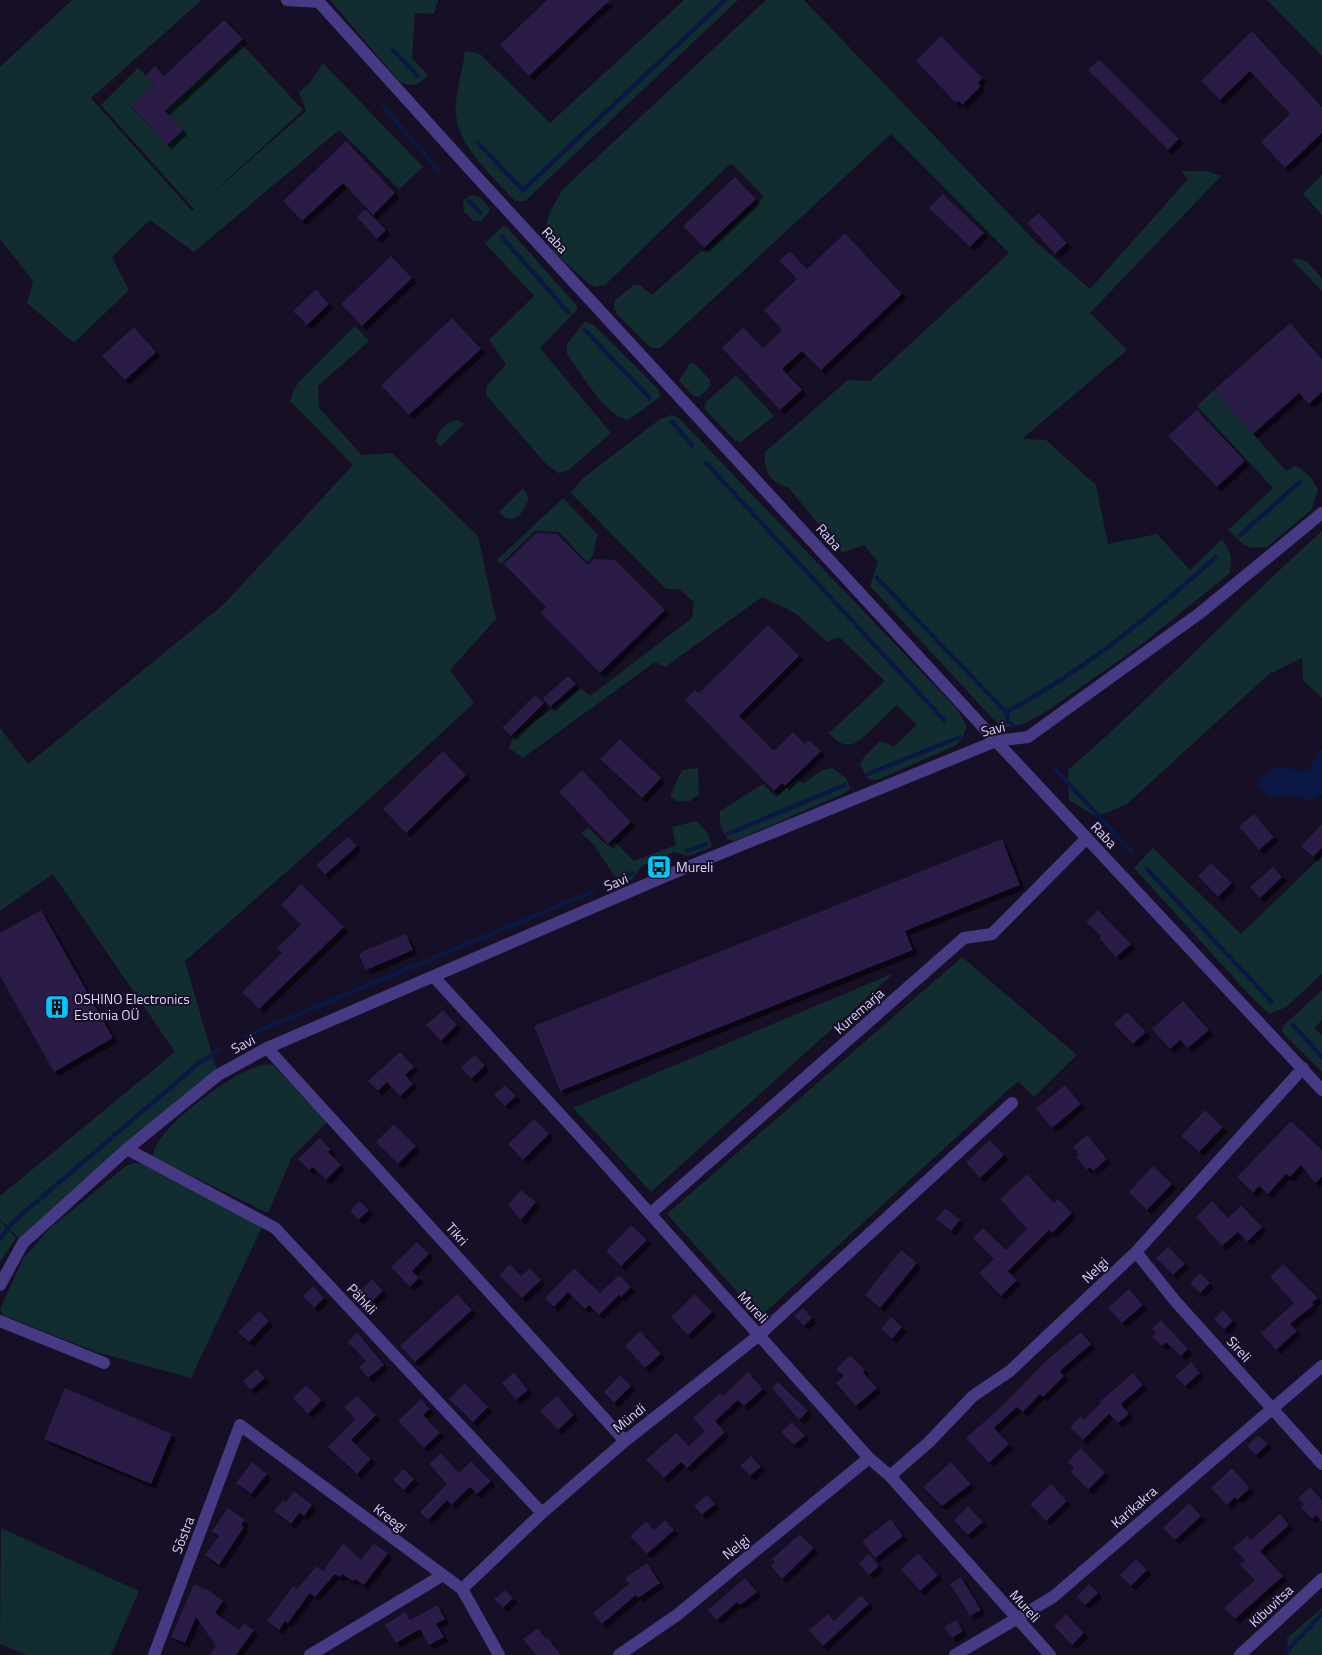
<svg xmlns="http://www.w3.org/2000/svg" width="1322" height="1655" font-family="'Titillium Web',sans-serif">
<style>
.green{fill:#122d2f}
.water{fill:#0a1843}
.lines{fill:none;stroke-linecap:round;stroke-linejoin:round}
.stream{stroke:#0a1843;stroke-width:4.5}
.building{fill:#291b46;filter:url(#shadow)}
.minor{stroke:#463a84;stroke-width:12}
.tertiary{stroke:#463a84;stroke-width:12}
.labels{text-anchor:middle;stroke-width:4;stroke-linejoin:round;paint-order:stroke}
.street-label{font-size:14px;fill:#ded4ff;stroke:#160f25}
.poi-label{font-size:14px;fill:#ded4ff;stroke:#160f25;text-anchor:start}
</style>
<defs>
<filter id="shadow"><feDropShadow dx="4.5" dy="4.5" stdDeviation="0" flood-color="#0009"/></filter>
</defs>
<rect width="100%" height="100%" fill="#160f25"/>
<!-- green -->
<path class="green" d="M 72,0 L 202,0 L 91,98 L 192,211 L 194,209 L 101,105 L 138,68 L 155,84 L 131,107 L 167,145 L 165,111 L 240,42 L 303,110 L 197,207 L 306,111 L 299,92 L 309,84 L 323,63 L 423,167 L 399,189 L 339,130 L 194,252 L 150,220 L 112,257 L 129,290 L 74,343 L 27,303 L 33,281 L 0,239 L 0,67 Z
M 330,0 L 438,0 L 434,14 L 415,13 L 412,58 L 428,75 C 419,84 411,89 399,81 Z
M 684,0 L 738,0 L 525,201 L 515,201 C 491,174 451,142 456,101 C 458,85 463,68 465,51 L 480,54 L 550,123 Z
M 766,0 L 804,0 L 1036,242 L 1090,289 L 1188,179 L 1181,171 L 1208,171 L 1221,176 L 1090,313 L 1127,350 L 1022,439 L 1046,440 L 1096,485 L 1108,544 L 1157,534 L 1190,570 L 1222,539 C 1231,551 1232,559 1230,573 L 1142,644 L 1050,709 L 1024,724 L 1003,728 L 992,718 L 870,586 L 878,562 L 864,545 L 842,553 L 788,487 C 770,484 763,469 765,452 L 848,380 L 870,381 L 1009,253 L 891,134 L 660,348 L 651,348 L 617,314 L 614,308 L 615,300 L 634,285 L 640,285 L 652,295 L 701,251 L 705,252 L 764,197 L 731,163 L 605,285 L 596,287 L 589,284 C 549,246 529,243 563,189 Z
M 1267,0 L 1322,0 L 1322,56 Z
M 1322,175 L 1322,215 L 1303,194 Z
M 470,195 C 480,195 486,202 490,211 L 481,221 L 474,221 L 464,212 L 463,201 Z
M 502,227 L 507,227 L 577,306 L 577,310 L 540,348 L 611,433 L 569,470 L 558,473 L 546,464 L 486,395 L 487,386 L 506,364 L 489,340 L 534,296 L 485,243 Z
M 1296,258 L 1307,262 L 1322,278 L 1322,291 L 1293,261 Z
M 585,321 L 594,325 L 659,390 L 660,397 L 628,420 C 605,416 581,373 567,354 L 567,344 Z
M 355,326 L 369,341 L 318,386 L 319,408 L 362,455 L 392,453 L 478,536 L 496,619 L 450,670 L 474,703 L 375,794 L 185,961 L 218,1075 L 23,1243 L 0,1219 L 0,1196 L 175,1052 L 53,874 L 0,911 L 0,728 L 28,764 L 224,604 L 353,465 L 290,401 L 294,389 L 300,381 Z
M 690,363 L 695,364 L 710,380 L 710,386 L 700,397 L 694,396 L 679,381 Z
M 736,375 L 774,416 L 741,442 L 735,441 L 704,408 L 706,402 Z
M 1214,390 L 1286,471 L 1296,466 C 1306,471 1313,479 1318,490 L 1311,510 L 1267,547 L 1251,548 L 1243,544 L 1228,530 L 1273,488 L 1197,406 Z
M 671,415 L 679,418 L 957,709 L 967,726 L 962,739 L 955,746 L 877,780 L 868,779 L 860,765 L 864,757 L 880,741 L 894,746 L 917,725 L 897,705 C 889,712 861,742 853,744 C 843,747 835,740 829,733 L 885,681 L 839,637 L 827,642 L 795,613 L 762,597 L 665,667 L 655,662 L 523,758 L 509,748 L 513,737 L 581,688 L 590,696 L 692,618 L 694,602 L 679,589 L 666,589 L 571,493 L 582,479 L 660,419 Z
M 458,420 L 464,424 L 440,447 L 436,441 C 438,430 447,421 458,420 Z
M 523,488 L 529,499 L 520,515 L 513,519 L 505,518 L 499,512 Z
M 563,498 L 597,534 L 593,556 L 587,562 L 559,532 L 535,531 L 501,564 L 497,560 Z
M 1322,531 L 1322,698 L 1303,680 L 1302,658 L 1269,674 L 1127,804 L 1097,817 L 1069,800 L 1068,770 C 1156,694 1235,609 1322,531 Z
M 698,768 L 699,794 L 690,801 L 677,801 L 670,796 L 682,770 Z
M 832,768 L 846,778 L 850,788 L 845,793 L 734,841 L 727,839 L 720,824 L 720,811 L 763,784 L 776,797 L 798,778 L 803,784 L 822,770 Z
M 697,821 L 708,834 L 712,847 L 688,856 L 674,852 L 641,867 L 632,880 L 619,883 L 594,845 L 581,833 L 588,828 L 608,846 L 614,841 L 634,861 L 676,845 L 672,827 Z
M 1153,848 L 1241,934 L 1322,856 L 1322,974 L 1286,1007 L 1270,1014 L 1255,1001 L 1134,868 Z
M 962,957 L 1077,1055 L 1034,1097 L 1018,1081 L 760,1317 L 667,1214 Z
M 894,973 L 651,1192 L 573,1108 Z
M 1322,990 L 1322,1020 L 1314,1028 L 1322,1035 L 1322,1072 L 1282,1032 L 1283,1026 Z
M 265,1064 L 273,1065 L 327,1122 L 292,1157 L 268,1213 L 153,1157 C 154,1130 217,1087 240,1074 C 247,1070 257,1067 265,1064 Z
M 136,1163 L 149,1165 L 262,1227 L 191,1378 L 96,1352 L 3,1315 L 0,1309 L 23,1259 L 47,1231 L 126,1166 Z
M 0,1221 L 16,1238 L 0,1262 Z
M 1,1528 L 139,1591 L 111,1655 L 26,1655 L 0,1644 Z
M 1322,1608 L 1322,1655 L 1289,1655 L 1287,1638 Z"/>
<!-- water -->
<path class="water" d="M 1320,749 L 1322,750 L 1322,794 L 1311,800 C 1305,799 1298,796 1291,796 C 1274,796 1274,802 1259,787 L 1261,777 L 1276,766 L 1302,771 L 1310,768 Z"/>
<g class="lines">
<!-- stream -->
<path class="stream" d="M 393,50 L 418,76
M 383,106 L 438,170
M 478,143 L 523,190 L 725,0
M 469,201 L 481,213
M 502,237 L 568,312
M 585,330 L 650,398
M 672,422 L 692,445
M 706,463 L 944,720
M 1240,535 L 1300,482
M 877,578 L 1006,712 L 1008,721 L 1013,726
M 1006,712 C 1083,672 1151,615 1216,557
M 1055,769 L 1132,852
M 868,774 L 960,737
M 728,834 L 845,785
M 687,851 L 706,844
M 1147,869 L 1272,1002
M 616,880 L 633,873
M 1293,1025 L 1322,1057
M 246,1036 L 594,891
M 0,1239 L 14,1221 L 199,1063 L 220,1050
M 1287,1651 L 1322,1614"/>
</g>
<!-- building -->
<path class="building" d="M 547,0 L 610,0 L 529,76 L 500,45 Z
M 224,20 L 243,39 L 165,111 L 183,130 L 167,145 L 131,106 L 155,84 L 146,75 L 155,66 L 164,76 Z
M 1252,31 L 1322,107 L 1322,133 L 1285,168 L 1261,142 L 1290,114 L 1250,71 L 1220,100 L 1201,81 Z
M 941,36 L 982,78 L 978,83 L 981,86 L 962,105 L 959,101 L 956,103 L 916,61 Z
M 1099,59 L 1179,139 L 1168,150 L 1088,70 Z
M 346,141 L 395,193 L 373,215 L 343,183 L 302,221 L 283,201 Z
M 735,177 L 756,199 L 704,248 L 683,226 Z
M 943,194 L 984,233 L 970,247 L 929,208 Z
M 365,209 L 386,230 L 377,239 L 357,217 Z
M 1039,213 L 1067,243 L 1055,254 L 1027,223 Z
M 845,233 L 902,294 L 821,370 L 802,351 L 782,369 L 802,390 L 780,410 L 722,348 L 743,327 L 763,348 L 782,330 L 764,310 L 797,279 L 779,261 L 790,251 L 807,269 Z
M 391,256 L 412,278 L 362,326 L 341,304 Z
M 316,289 L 329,304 L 307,325 L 293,311 Z
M 452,318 L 481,349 L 409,415 L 381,385 Z
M 1290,323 L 1322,359 L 1322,392 L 1309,404 L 1299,393 L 1253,434 L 1214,390 Z
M 134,327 L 156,352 L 125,380 L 102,356 Z
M 1197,410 L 1245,461 L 1217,487 L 1168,436 Z
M 536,533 L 557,534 L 588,565 L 594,559 L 615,560 L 665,610 L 600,673 L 541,613 L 546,607 L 504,564 Z
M 768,625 L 799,656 L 739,716 L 774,751 L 793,732 L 805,744 L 809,740 L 821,751 L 785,786 L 782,783 L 774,791 L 685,700 L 695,690 L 699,693 Z
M 568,676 L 576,684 L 550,707 L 543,698 Z
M 535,695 L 544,703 L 511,736 L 502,728 Z
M 620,739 L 661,778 L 642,798 L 600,759 Z
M 443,751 L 466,775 L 406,833 L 383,809 Z
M 582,770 L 631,822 L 608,844 L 559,792 Z
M 1254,814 L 1274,837 L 1259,850 L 1239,826 Z
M 1322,824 L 1322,848 L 1313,857 L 1301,846 Z
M 348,837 L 357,846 L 325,875 L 316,865 Z
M 1002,839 L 1020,885 L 905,931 L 913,950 L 560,1091 L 534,1026 Z
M 1211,863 L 1232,883 L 1218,897 L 1198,876 Z
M 1273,867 L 1282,877 L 1260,898 L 1250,887 Z
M 301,884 L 344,927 L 259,1009 L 242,992 L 282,953 L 277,948 L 301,925 L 281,905 Z
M 41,910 L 113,1038 L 54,1072 L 0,976 L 0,933 Z
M 1098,910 L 1131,944 L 1116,957 L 1099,938 L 1101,936 L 1086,922 Z
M 406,934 L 413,950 L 366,970 L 359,955 L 363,951 Z
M 1183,1001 L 1209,1030 L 1188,1048 L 1180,1040 L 1170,1049 L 1152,1029 Z
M 443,1010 L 457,1025 L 441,1041 L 426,1025 Z
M 1127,1012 L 1146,1032 L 1133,1044 L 1114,1024 Z
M 400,1052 L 414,1067 L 405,1075 L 413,1084 L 400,1096 L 387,1082 L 378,1091 L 368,1081 Z
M 475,1055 L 485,1066 L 471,1079 L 461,1067 Z
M 505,1085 L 516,1096 L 505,1106 L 494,1095 Z
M 1065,1085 L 1081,1104 L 1052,1128 L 1036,1109 Z
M 1205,1110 L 1223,1127 L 1199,1152 L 1181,1136 Z
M 534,1119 L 549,1134 L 523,1160 L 508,1144 Z
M 1291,1121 L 1322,1150 L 1322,1177 L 1315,1183 L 1301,1165 L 1290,1177 L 1286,1174 L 1268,1194 L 1259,1186 L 1253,1193 L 1237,1177 Z
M 394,1124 L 416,1146 L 398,1164 L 376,1142 Z
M 1087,1135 L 1107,1159 L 1093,1171 L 1090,1167 L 1087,1170 L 1076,1157 L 1079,1154 L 1073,1147 Z
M 320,1138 L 331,1150 L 328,1152 L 341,1165 L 326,1180 L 313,1167 L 309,1170 L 298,1159 Z
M 990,1140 L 1004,1155 L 980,1178 L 966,1162 Z
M 1153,1166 L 1172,1184 L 1147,1210 L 1129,1192 Z
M 1027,1174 L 1054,1203 L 1058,1199 L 1072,1213 L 1052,1233 L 1049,1230 L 1008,1271 L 1017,1280 L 1001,1296 L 979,1273 L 994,1259 L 973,1238 L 983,1228 L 1006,1250 L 1027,1229 L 1000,1199 Z
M 521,1190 L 536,1202 L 521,1220 L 508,1205 Z
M 359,1201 L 369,1210 L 359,1220 L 350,1211 Z
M 1212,1201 L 1228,1218 L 1241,1205 L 1262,1227 L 1247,1242 L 1238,1232 L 1222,1246 L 1196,1217 Z
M 945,1208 L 960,1220 L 951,1231 L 936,1219 Z
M 631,1225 L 647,1240 L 621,1266 L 606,1251 Z
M 417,1242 L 429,1254 L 412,1271 L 419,1278 L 410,1287 L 391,1267 Z
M 1168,1246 L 1185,1264 L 1173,1275 L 1156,1258 Z
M 901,1250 L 917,1263 L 880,1308 L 865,1295 Z
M 510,1264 L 521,1276 L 530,1268 L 541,1280 L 522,1298 L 499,1275 Z
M 1283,1264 L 1318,1298 L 1312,1303 L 1314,1305 L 1290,1324 L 1297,1331 L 1276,1350 L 1261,1333 L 1294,1303 L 1270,1277 Z
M 574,1268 L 600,1293 L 619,1275 L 631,1287 L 621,1297 L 619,1295 L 599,1315 L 589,1305 L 585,1309 L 568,1292 L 554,1307 L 545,1298 Z
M 1200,1273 L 1210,1283 L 1200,1293 L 1190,1283 Z
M 372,1279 L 383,1291 L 372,1302 L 361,1290 Z
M 313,1286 L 324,1298 L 314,1308 L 303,1296 Z
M 1129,1289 L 1143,1305 L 1122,1323 L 1108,1308 Z
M 457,1294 L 472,1310 L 415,1362 L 400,1346 Z
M 695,1294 L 712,1312 L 688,1335 L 671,1317 Z
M 803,1308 L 812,1318 L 804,1326 L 794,1316 Z
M 1223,1310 L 1233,1321 L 1224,1330 L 1214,1319 Z
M 259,1311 L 269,1321 L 249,1342 L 238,1332 Z
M 891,1317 L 902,1327 L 892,1339 L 881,1329 Z
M 1161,1320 L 1188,1349 L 1181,1356 L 1166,1342 L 1162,1346 L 1152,1337 L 1156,1333 L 1152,1329 Z
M 640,1331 L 661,1354 L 645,1368 L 625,1346 Z
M 357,1332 L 384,1365 L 368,1378 L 359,1367 L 366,1361 L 348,1342 Z
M 1081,1332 L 1091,1344 L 1060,1371 L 1064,1376 L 1043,1397 L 1040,1394 L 1023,1412 L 1017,1407 L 994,1428 L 1009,1444 L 989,1463 L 966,1438 L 1000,1408 L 1048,1359 Z
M 850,1355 L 865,1370 L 863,1372 L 877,1388 L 856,1406 L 836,1383 L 844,1376 L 836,1369 Z
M 1191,1362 L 1200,1373 L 1185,1386 L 1175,1376 Z
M 257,1369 L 265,1378 L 251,1390 L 243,1381 Z
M 514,1372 L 528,1390 L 516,1400 L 502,1383 Z
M 748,1372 L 763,1389 L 744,1406 L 738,1400 L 715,1421 L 725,1432 L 687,1468 L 681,1462 L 664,1478 L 646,1460 L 676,1433 L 689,1446 L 705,1431 L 693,1418 L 720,1393 L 723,1396 Z
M 1133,1373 L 1143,1385 L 1121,1404 L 1129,1414 L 1118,1423 L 1109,1414 L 1083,1440 L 1070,1427 L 1081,1416 L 1084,1420 L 1101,1403 L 1099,1402 Z
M 620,1375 L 631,1386 L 614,1403 L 604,1392 Z
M 778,1382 L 808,1411 L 799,1420 L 772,1388 Z
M 465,1383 L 488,1407 L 473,1422 L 449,1399 Z
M 306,1385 L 322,1400 L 308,1414 L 293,1398 Z
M 65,1388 L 172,1434 L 151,1484 L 44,1439 Z
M 357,1396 L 376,1415 L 351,1440 L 371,1459 L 357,1474 L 328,1447 L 355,1419 L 344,1407 Z
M 557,1396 L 574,1415 L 558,1430 L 540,1411 Z
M 421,1399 L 430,1409 L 423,1415 L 440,1433 L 424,1448 L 398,1421 Z
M 792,1422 L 805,1436 L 794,1445 L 781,1432 Z
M 1258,1435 L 1268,1444 L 1256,1455 L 1247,1446 Z
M 1081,1448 L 1105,1473 L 1088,1490 L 1071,1472 L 1074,1468 L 1067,1462 Z
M 441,1453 L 459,1473 L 471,1461 L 491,1481 L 477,1494 L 470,1487 L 451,1505 L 447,1500 L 428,1520 L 420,1512 L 447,1484 L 429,1464 Z
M 751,1456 L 761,1467 L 750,1476 L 740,1466 Z
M 252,1462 L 267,1474 L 251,1494 L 236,1483 Z
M 951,1462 L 971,1484 L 942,1506 L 923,1487 Z
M 1232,1468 L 1250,1488 L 1237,1500 L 1235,1497 L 1227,1505 L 1211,1488 Z
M 403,1469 L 414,1479 L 404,1490 L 393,1480 Z
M 1051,1484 L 1067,1501 L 1046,1521 L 1030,1504 Z
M 1310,1487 L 1322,1500 L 1322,1522 L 1316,1515 L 1312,1519 L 1301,1507 L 1304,1505 L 1298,1498 Z
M 294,1491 L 312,1505 L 304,1516 L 299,1513 L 291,1524 L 274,1511 L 283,1500 L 286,1502 Z
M 707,1495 L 715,1504 L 702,1515 L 694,1506 Z
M 1189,1503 L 1201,1516 L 1175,1540 L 1163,1528 Z
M 968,1506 L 983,1522 L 968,1535 L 954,1520 Z
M 228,1508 L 245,1520 L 241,1525 L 244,1527 L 219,1565 L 205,1555 L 219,1536 L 212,1531 Z
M 1280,1514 L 1289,1525 L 1260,1551 L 1283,1576 L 1235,1619 L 1224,1608 L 1255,1580 L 1240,1565 L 1245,1560 L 1233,1548 L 1247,1536 L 1251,1540 Z
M 891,1519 L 903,1536 L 875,1558 L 862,1541 Z
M 665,1520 L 674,1530 L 647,1554 L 630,1536 L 646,1521 L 654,1530 Z
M 800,1534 L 814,1548 L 782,1579 L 771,1566 L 775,1563 L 772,1559 Z
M 343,1543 L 361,1560 L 374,1543 L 388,1553 L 364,1585 L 355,1579 L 353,1581 L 342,1574 L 340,1577 L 335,1574 L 315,1597 L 310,1593 L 288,1623 L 285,1621 L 279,1630 L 267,1621 L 293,1586 L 297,1589 L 317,1566 L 323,1571 Z
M 918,1553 L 938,1575 L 920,1591 L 901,1569 Z
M 869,1554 L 879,1566 L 869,1575 L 859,1563 Z
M 1136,1559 L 1147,1570 L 1131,1586 L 1120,1575 Z
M 647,1563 L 660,1583 L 638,1598 L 636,1595 L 602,1624 L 593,1613 L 629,1584 L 625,1578 Z
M 961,1577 L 981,1610 L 970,1616 L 950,1584 Z
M 745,1578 L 757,1592 L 740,1605 L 737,1602 L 717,1620 L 708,1610 Z
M 194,1584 L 210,1591 L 223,1601 L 215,1613 L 239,1630 L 244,1623 L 254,1630 L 236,1655 L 209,1655 L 216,1646 L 196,1617 L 185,1643 L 171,1637 Z
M 1089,1584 L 1098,1593 L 1085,1605 L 1077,1597 Z
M 505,1590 L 513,1598 L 503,1608 L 494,1599 Z
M 861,1595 L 869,1604 L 823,1646 L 809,1630 L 828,1614 L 834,1621 Z
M 437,1605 L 445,1619 L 436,1624 L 444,1637 L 429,1645 L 420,1629 L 396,1643 L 385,1625 L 405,1612 L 410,1620 Z
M 1066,1614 L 1084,1633 L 1072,1645 L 1054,1626 Z
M 956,1620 L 963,1631 L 952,1638 L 944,1627 Z
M 538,1628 L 546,1639 L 547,1637 L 561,1655 L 536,1655 L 523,1639 Z"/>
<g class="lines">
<!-- minor -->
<path class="minor" d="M 434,977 L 592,1149 L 869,1458 L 890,1476 L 1050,1655
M 267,1048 L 625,1441
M 127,1149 L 275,1228 L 542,1513
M 650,1214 L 964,938 L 992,934 L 1087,838
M 1136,1252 L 1176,1302 L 1322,1464
M 0,1321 L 104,1363
M 890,1476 L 929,1442 L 973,1396 L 1010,1371 L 1136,1252 L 1303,1068
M 462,1589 L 542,1513 L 625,1441 L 758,1336 L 1012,1103
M 154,1655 L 240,1425 L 462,1589 L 499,1655
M 310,1655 L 443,1575
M 619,1655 L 677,1615 L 869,1458
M 955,1655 L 1053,1597 L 1322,1366
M 1240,1655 L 1322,1579"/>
<!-- tertiary -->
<path class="tertiary" d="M 287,0 L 319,2
M 317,0 L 476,176 L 996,741 L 1322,1090
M 0,1285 L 23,1243 L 127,1149 L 218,1075 L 267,1048 L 661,878 L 996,741 L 1028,737 L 1200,613 L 1322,513"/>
</g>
<!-- icons -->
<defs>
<symbol id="bus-square" viewBox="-11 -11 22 22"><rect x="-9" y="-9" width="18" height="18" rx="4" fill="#02c5fc" stroke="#160f25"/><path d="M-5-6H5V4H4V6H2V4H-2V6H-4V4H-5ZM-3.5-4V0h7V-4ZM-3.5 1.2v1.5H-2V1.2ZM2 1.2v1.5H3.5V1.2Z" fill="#111"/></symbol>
<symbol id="building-square" viewBox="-11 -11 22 22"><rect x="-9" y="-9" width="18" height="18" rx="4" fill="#02c5fc" stroke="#160f25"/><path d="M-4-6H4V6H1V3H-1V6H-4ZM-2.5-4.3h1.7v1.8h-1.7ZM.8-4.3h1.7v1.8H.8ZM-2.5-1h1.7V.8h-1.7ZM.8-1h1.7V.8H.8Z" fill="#111"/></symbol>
</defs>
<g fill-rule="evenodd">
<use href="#bus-square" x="645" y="853" width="28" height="28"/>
<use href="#building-square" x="43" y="993" width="28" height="28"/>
</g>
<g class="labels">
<!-- street labels -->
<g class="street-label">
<text transform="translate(555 240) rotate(47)" y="5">Raba</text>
<text transform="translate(829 537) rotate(48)" y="5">Raba</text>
<text transform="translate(993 729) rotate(-14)" y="5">Savi</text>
<text transform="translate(1104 835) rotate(47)" y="5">Raba</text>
<text transform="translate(616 882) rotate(-23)" y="5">Savi</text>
<text transform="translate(859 1011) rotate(-41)" y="5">Kuremarja</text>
<text transform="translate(243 1044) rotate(-28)" y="5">Savi</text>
<text transform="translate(457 1234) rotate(48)" y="5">Tikri</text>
<text transform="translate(1095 1270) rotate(-43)" y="5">Nelgi</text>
<text transform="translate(362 1299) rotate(47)" y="5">Pähkli</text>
<text transform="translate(753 1307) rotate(48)" y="5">Mureli</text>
<text transform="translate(1239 1349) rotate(48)" y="5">Sireli</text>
<text transform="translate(629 1418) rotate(-39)" y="5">Mündi</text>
<text transform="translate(1134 1507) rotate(-41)" y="5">Karikakra</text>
<text transform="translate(390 1518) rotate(37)" y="5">Kreegi</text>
<text transform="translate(183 1535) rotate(-69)" y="5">Sõstra</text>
<text transform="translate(736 1547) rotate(-39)" y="5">Nelgi</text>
<text transform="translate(1025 1606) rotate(48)" y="5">Mureli</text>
<text transform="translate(1271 1606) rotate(-43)" y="5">Kibuvitsa</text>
</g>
<!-- poi labels -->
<g class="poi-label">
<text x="676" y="872">Mureli</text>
<text x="74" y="1004">OSHINO Electronics<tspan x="74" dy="16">Estonia OÜ</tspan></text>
</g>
</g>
</svg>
